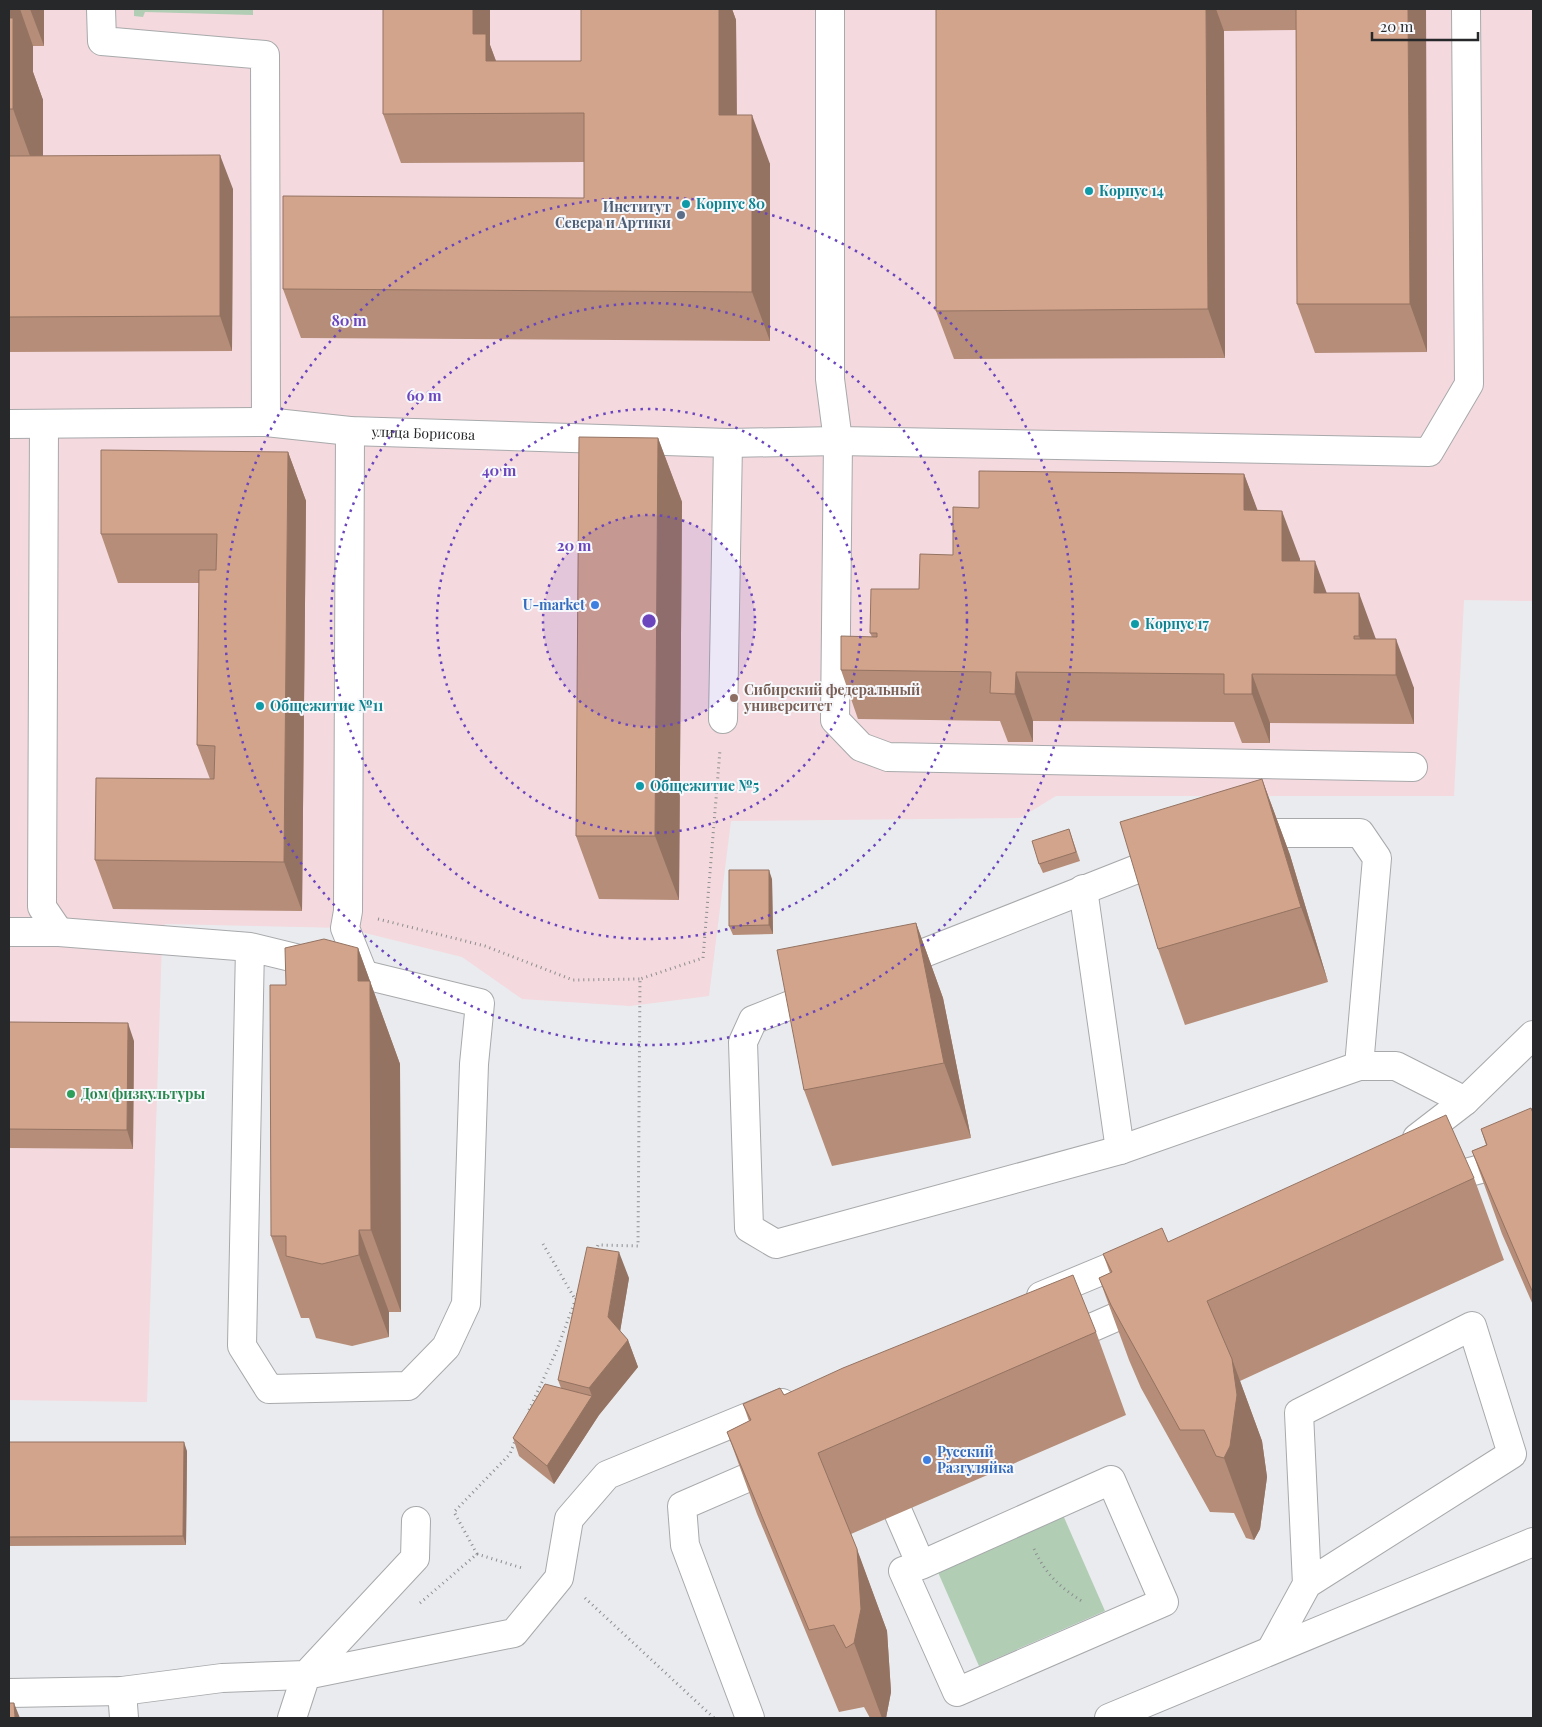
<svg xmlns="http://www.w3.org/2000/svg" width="1542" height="1727" font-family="'Playfair Display',serif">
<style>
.education{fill:#f4d9de}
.green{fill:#b1ceb5}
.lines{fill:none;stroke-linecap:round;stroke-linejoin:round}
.minor-casing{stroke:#a7a9ab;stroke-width:30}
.path{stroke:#8c8d8f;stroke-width:3;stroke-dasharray:1 4;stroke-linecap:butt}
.minor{stroke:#fff;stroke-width:28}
.wall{fill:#b58d78}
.shaded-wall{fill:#947362}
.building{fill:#d3a48c;stroke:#947362}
.ring{fill:none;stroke:#6a45be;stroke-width:2.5;stroke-dasharray:2.5 5}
.culture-dot{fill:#0f9aa8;stroke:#f7f8fb;stroke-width:2}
.service-dot{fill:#5c6f8a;stroke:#f7f8fb;stroke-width:2}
.shop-dot{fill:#3f7fe0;stroke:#f7f8fb;stroke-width:2}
.education-dot{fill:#8d6e63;stroke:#f7f8fb;stroke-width:2}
.leisure-dot{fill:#2e9e5b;stroke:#f7f8fb;stroke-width:2}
.labels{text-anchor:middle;stroke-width:4;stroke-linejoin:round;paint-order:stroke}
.culture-label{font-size:14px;font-weight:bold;fill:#0d838f;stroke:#f7f8fb;text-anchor:start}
.service-label{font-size:14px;font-weight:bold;fill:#4e5e75;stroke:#f7f8fb;text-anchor:end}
.street-label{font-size:14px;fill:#272829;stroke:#f7f8fb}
.shop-label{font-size:14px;font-weight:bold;fill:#366cbe;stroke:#f7f8fb;text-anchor:end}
.education-label{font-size:14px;font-weight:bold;fill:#785e54;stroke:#f7f8fb;text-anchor:start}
.leisure-label{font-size:14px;font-weight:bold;fill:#27864d;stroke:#f7f8fb;text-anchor:start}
.centre{fill:#6a45be;stroke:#f7f8fb;stroke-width:2.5}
.ring-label{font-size:15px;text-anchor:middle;font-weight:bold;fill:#6a45be;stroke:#f7f8fb;stroke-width:4;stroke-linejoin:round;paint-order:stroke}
</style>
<rect width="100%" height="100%" fill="#eaebee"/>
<!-- education -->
<path class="education" d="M 9,9 L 1533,9 L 1533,601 L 1464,600 L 1454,796 L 1056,796 L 1020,818 L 731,821 L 709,996 L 630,1006 L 522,999 L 462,957 L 345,928 L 165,924 L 162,942 L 147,1402 L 9,1400 Z"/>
<!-- green -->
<path class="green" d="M 134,9 L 253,9 L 253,15 L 145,12 L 143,17 L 134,16 Z
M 1063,1515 L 1105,1611 L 979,1666 L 937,1570 Z"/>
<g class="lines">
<defs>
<g id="minor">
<path d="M 101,9 L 102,41 L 265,55 L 266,422"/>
<path d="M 830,9 L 830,379 L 838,441 L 835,720 L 861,747 L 888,757 L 1413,767"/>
<path id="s1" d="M 9,424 L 266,422 L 350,431 L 728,443 L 838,441 L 1429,452 L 1469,384 L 1466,9"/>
<path d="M 44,424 L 42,907 L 59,932"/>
<path d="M 350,431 L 348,911 L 345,928 L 363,973"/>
<path d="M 723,719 L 728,443"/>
<path d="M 1244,833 L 1360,833 L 1377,858 L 1359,1066"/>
<path d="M 1083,889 L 1120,1150"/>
<path d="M 9,932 L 59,932 L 250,947 L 242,1346 L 269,1389 L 408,1386 L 446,1347 L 466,1304 L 474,1064 L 480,1003 L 250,947"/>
<path d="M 891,966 L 1170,856"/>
<path d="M 823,992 L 753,1020 L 743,1042 L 749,1228 L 776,1244 L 1120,1150 L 1359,1066 L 1396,1066 L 1465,1101"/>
<path d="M 1417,1138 L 1465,1101 L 1533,1035"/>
<path d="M 1436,1181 L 1533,1155"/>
<path d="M 1041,1296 L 1142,1254"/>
<path d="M 1059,1342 L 1148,1303"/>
<path d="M 898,1512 L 921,1565 L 903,1571 L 957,1692 L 1164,1602 L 1111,1480 L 921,1565"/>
<path d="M 1271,1650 L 1307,1584 L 1512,1454 L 1472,1326 L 1299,1413 L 1307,1584"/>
<path d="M 122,1691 L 124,1718"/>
<path d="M 9,1693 L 122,1691 L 222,1678 L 306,1675 L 415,1558 L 416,1521"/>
<path d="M 292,1718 L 306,1675 L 514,1633 L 559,1578 L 569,1519 L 607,1475 L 782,1403"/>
<path d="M 750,1718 L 685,1545 L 682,1506 L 779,1464"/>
<path d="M 1109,1718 L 1533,1542"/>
</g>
</defs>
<!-- minor casing -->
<use href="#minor" class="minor-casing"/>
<!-- path -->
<path class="path" d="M 378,919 L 485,946 L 573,980 L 640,979
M 543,1244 L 575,1299
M 596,1251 L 598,1245 L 638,1246 L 640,979 L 703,958 L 720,750
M 529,1410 L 556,1352 L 578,1293
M 1034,1549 C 1046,1575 1060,1587 1083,1602
M 477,1554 L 522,1568
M 585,1598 L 714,1718
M 420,1603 L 477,1554 L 454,1512 L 510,1454 L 515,1441"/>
<!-- minor -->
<use href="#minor" class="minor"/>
</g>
<!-- wall -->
<path class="wall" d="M 9,9 L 44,9 L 44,46 L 33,46 L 33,72 L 43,100 L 43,156 L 233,189 L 232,351 L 9,352 Z
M 383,9 L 490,9 L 490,45 L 496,61 L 581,61 L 581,9 L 732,9 L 736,20 L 737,115 L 770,164 L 770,341 L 301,338 L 283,289 L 584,198 L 584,162 L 401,163 L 383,114 Z
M 936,9 L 1426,9 L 1427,352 L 1315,353 L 1297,304 L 1296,30 L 1224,31 L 1225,358 L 954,359 L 936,311 Z
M 658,438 L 682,502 L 679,900 L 599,899 L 576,836 Z
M 288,452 L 306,501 L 302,911 L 113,909 L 95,860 L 210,779 L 197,745 L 199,583 L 118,583 L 101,534 Z
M 1244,474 L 1257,510 L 1300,559 L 1300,561 L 1326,593 L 1376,639 L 1414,688 L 1414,724 L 1270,723 L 1270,743 L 1242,743 L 1234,722 L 1033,721 L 1033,742 L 1008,742 L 1000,721 L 858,719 L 841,670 L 872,637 L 870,633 L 919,589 L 953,555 L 979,508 Z
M 1262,779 L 1290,855 L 1328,982 L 1185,1025 L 1158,949 Z
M 1069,829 L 1080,861 L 1043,873 L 1039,864 Z
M 772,879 L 773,934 L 733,935 L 729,926 Z
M 916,923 L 943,998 L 971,1138 L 832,1166 L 804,1090 Z
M 358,948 L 400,1064 L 401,1312 L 389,1312 L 389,1337 L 352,1346 L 316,1338 L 309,1318 L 301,1318 L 271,1236 L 286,985 Z
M 9,1022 L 134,1041 L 133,1149 L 9,1148 Z
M 1533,1113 L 1533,1305 L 1502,1234 L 1472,1151 L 1486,1145 L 1481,1129 Z
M 1474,1178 L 1504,1260 L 1240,1381 L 1262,1441 L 1267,1477 L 1260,1529 L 1254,1540 L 1246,1538 L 1234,1513 L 1210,1512 L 1141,1388 L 1129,1360 L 1099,1278 L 1110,1273 L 1103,1254 L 1168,1242 Z
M 629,1278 L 620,1331 L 628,1340 L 638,1367 L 599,1415 L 554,1484 L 519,1456 L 513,1438 L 561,1388 L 558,1380 Z
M 1096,1332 L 1126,1415 L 851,1534 L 887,1631 L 891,1692 L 886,1718 L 870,1718 L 864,1707 L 839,1712 L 757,1514 L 727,1432 L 749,1421 L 743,1404 L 784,1395 Z
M 9,1442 L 187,1451 L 186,1545 L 9,1546 Z"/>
<!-- shaded-wall -->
<path class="shaded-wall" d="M 9,9 L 20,9 L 33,46 L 33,72 L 43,100 L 43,192 L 13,109 L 9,34 Z
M 30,9 L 44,9 L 44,46 Z
M 473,9 L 490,9 L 490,45 L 504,83 L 504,110 L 473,34 Z
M 719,9 L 732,9 L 736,20 L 737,164 L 719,115 Z
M 1206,9 L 1216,9 L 1224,31 L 1225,358 L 1208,309 Z
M 1408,9 L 1426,9 L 1427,352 L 1410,304 Z
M 752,115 L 770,164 L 770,341 L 752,292 Z
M 220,155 L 233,189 L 232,351 L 220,316 Z
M 658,438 L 682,502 L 679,900 L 655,836 Z
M 288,452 L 306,501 L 302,911 L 284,862 Z
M 1244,474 L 1262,522 L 1244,510 Z
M 1282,511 L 1300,559 L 1300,610 L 1282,561 Z
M 1315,561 L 1333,610 L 1314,593 Z
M 1359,593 L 1377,642 L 1373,675 L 1359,636 Z
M 1396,639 L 1414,688 L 1414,724 L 1396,675 Z
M 1016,672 L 1033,721 L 1033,742 L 1015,694 Z
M 1252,674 L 1270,723 L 1270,743 L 1252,694 Z
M 1262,779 L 1290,855 L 1328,982 L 1301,907 Z
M 769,870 L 772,879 L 773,934 L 769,925 Z
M 916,923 L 943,998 L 971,1138 L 944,1063 Z
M 358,948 L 400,1064 L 401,1312 L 371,1230 L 358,981 Z
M 128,1023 L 134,1041 L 133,1149 L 127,1130 Z
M 359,1230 L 389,1312 L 389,1337 L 359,1255 Z
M 619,1252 L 629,1278 L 618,1344 L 608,1317 Z
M 628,1340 L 638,1367 L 599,1415 L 554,1484 L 547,1466 L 592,1396 L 589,1388 Z
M 1232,1359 L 1262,1441 L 1267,1477 L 1260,1529 L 1254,1540 L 1224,1458 Z
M 184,1442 L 187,1451 L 186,1545 L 183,1536 Z
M 857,1549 L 887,1631 L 891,1692 L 886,1718 L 882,1718 L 854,1643 Z
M 14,1703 L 20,1718 L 15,1718 Z"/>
<!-- building -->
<path class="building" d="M 383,9 L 473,9 L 473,34 L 486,34 L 486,61 L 581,61 L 581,9 L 719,9 L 719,115 L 752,115 L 752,292 L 283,289 L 283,196 L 584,198 L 584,113 L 383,114 Z
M 936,9 L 1206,9 L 1208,309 L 936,311 Z
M 1296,9 L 1408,9 L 1410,304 L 1297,304 Z
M 9,18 L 13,18 L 13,109 L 9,109 Z
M 220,155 L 220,316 L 9,317 L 9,156 Z
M 579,437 L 658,438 L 655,836 L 576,836 Z
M 101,450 L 288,452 L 284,862 L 95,860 L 96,778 L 214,779 L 215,746 L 197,745 L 199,570 L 216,570 L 217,534 L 101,534 Z
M 979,471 L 1244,474 L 1244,510 L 1282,511 L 1282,561 L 1315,561 L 1314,593 L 1359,593 L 1359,636 L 1354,636 L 1354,639 L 1396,639 L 1396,675 L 1252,674 L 1252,694 L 1224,694 L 1224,674 L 1016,672 L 1015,694 L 990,693 L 991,672 L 841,670 L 841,636 L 877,637 L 877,633 L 870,633 L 871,589 L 919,589 L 920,554 L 953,555 L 953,507 L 979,508 Z
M 1262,779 L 1301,907 L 1158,949 L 1120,822 Z
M 1069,829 L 1076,852 L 1039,864 L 1032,841 Z
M 729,870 L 769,870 L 769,925 L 729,926 Z
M 916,923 L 944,1063 L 804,1090 L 777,950 Z
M 324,939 L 358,948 L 358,981 L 370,981 L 371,1230 L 359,1230 L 359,1255 L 322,1264 L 286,1256 L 286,1236 L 271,1236 L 270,985 L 286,985 L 285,948 Z
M 9,1022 L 128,1023 L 127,1130 L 9,1129 Z
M 1531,1108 L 1533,1113 L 1533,1293 L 1472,1151 L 1487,1145 L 1481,1129 Z
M 1446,1115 L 1474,1178 L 1207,1301 L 1232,1359 L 1237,1395 L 1230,1446 L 1224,1458 L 1216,1456 L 1204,1430 L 1180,1430 L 1111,1305 L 1099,1278 L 1112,1272 L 1103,1254 L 1162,1228 L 1168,1242 Z
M 587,1247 L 619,1252 L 608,1317 L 628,1340 L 589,1388 L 558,1380 Z
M 1073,1275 L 1096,1332 L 818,1453 L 857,1549 L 861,1609 L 854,1643 L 846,1648 L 834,1625 L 809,1630 L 727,1432 L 751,1420 L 743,1404 L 780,1388 L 784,1395 L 843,1368 Z
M 545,1384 L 592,1396 L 547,1466 L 513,1438 Z
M 9,1442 L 184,1442 L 183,1536 L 9,1537 Z
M 9,1703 L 14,1703 L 15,1718 L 9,1718 Z"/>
<!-- distance rings -->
<circle cx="649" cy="621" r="106" fill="#6a45be" fill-opacity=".12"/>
<g class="ring">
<circle cx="649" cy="621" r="106"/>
<circle cx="649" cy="621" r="212"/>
<circle cx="649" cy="621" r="318"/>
<circle cx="649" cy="621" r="424"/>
</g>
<!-- markers -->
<g class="culture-dot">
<circle cx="1089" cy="191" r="5"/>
<circle cx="686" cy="204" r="5"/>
<circle cx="1135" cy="624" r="5"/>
<circle cx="260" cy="706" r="5"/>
<circle cx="640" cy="786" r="5"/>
</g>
<circle class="service-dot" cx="681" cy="215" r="5"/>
<g class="shop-dot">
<circle cx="595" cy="605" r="5"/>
<circle cx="927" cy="1460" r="5"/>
</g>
<circle class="education-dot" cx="734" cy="698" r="5"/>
<circle class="leisure-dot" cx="71" cy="1094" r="5"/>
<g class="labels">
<!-- culture labels -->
<g class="culture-label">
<text x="1099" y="196">Корпус 14</text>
<text x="696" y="209">Корпус 80</text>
<text x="1145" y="629">Корпус 17</text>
<text x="270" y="711">Общежитие №11</text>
<text x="650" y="791">Общежитие №5</text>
</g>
<!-- service labels -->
<g class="service-label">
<text x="671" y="212">Институт<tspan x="671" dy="16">Севера и Артики</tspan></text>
</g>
<!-- street labels -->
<g class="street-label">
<text dy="5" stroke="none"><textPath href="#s1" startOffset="415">улица Борисова</textPath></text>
</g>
<!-- shop labels -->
<g class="shop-label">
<text x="585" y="610">U-market</text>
<text x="937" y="1457" text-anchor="start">Русский<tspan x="937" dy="16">Разгуляйка</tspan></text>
</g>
<!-- education labels -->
<g class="education-label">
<text x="744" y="695">Сибирский федеральный<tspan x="744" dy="16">университет</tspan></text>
</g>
<!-- leisure labels -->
<g class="leisure-label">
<text x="81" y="1099">Дом физкультуры</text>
</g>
</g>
<circle cx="649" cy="621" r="8" class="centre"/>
<g class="ring-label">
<text x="349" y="326">80 m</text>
<text x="424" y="401">60 m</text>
<text x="499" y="476">40 m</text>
<text x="574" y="551">20 m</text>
</g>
<!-- border -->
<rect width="1542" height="1727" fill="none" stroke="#272829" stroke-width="20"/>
<!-- scale -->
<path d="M1372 32v8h106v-8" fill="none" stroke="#272829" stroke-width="2.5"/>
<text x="1380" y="32" font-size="15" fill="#272829" stroke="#f7f8fb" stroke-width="4" paint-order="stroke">20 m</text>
</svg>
